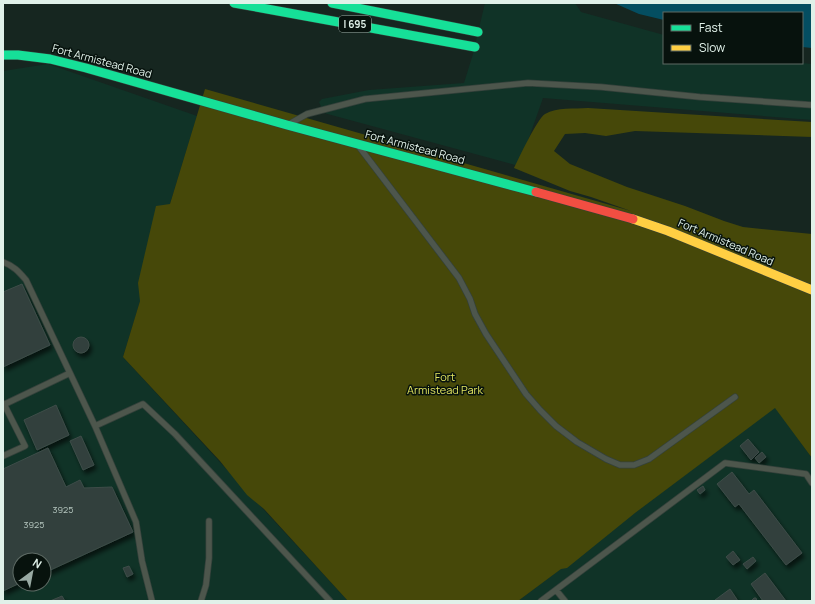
<svg xmlns="http://www.w3.org/2000/svg" width="815" height="604" font-family="Manrope,sans-serif">
<style>
.built{fill:#103327;fill-rule:evenodd}
.green{fill:#464809}
.water{fill:#044e61}
.building{fill:#30413d;stroke:#3e4c48;filter:url(#shadow)}
.lines{fill:none;stroke-linecap:round;stroke-linejoin:round}
.lane-casing{stroke:#34413b;stroke-width:7}
.fast-casing{stroke:#34413b;stroke-width:10}
.slow-casing{stroke:#34413b;stroke-width:10}
.jam-casing{stroke:#34413b;stroke-width:10}
.lane{stroke:#4d564c;stroke-width:5.5}
.fast{stroke:#16e098;stroke-width:9}
.slow{stroke:#ffcf43;stroke-width:9}
.jam{stroke:#f24e42;stroke-width:9}
.labels{text-anchor:middle;stroke-width:3;stroke-linejoin:round;paint-order:stroke}
.number-label{font-size:9px;fill:#b4c5be}
.shield{fill:#07120d;stroke:#9faea7;stroke-width:1}
.shield-label{font-size:10px;font-weight:bold;fill:#e0f1e9}
.street-label{font-size:11px;fill:#e0f1e9;stroke:#07120d}
.park-label{font-size:11px;fill:#e4e660;stroke:#07120d}
</style>
<defs>
<filter id="shadow"><feDropShadow dx="2.5" dy="4" stdDeviation="2" flood-color="#0009"/></filter>
</defs>
<rect width="100%" height="100%" fill="#162620"/>
<!-- built -->
<path class="built" d="M 485,3 L 575,3 L 581,12 L 664,35 L 664,63 L 802,63 L 812,64 L 812,120 L 543,98 L 519,166 L 324,113 L 319,102 L 322,99 L 369,90 L 464,83 L 473,54 Z
M 48,64 L 197,116 L 123,357 L 348,601 L 3,601 L 3,71 ZM 20,560 L 44,560 L 44,584 L 20,584 Z
M 775,407 L 812,458 L 812,601 L 518,601 Z"/>
<!-- green -->
<path class="green" d="M 205,89 L 631,211 L 591,197 L 570,191 L 514,168 C 519,158 537,119 545,114 C 557,107 574,109 588,108 L 812,122 L 812,137 L 635,131 L 606,136 L 585,133 L 565,134 L 554,151 L 570,164 L 627,187 L 685,206 L 724,221 L 743,227 L 812,234 L 812,458 L 775,408 L 635,513 L 567,568 L 561,569 L 518,601 L 348,601 L 264,509 L 247,495 L 220,461 L 123,357 L 140,301 L 138,283 L 156,206 L 170,204 Z"/>
<!-- water -->
<path class="water" d="M 614,3 L 812,3 L 812,48 L 802,47 L 802,13 L 664,13 L 664,20 L 639,14 Z"/>
<!-- building -->
<path class="building" d="M 22,284 L 50,345 L 3,367 L 3,292 Z
M73 345a8 8 0 1 1 16 0a8 8 0 1 1-16 0Z
M 56,405 L 69,435 L 37,450 L 24,420 Z
M 81,436 L 94,465 L 83,470 L 70,441 Z
M 748,439 L 759,452 L 751,460 L 740,446 Z
M 48,448 L 66,487 L 80,480 L 84,488 L 112,487 L 133,532 L 44,573 L 44,560 L 20,560 L 20,583 L 3,591 L 3,469 Z
M 762,452 L 766,457 L 759,463 L 755,458 Z
M 732,472 L 749,494 L 754,490 L 802,553 L 786,565 L 739,504 L 735,507 L 717,484 Z
M 703,486 L 705,490 L 700,494 L 697,490 Z
M 733,551 L 740,560 L 733,565 L 726,557 Z
M 753,557 L 756,561 L 747,569 L 743,564 Z
M 129,566 L 133,574 L 127,577 L 123,568 Z
M 765,573 L 786,601 L 763,601 L 751,584 Z
M 730,589 L 738,601 L 716,601 L 715,600 Z
M 62,596 L 65,601 L 50,601 Z
M 754,598 L 756,598 L 757,601 L 751,601 Z"/>
<g class="lines">
<defs>
<path id="lane" d="M 291,123 L 307,114 L 365,99 L 528,83 L 601,87 L 700,97 L 812,105
M 360,148 L 459,278 L 470,299 L 475,314 L 486,334 L 526,394 L 540,410 L 556,426 L 577,442 L 606,459 L 620,465 L 634,465 L 649,459 L 735,397
M 3,262 C 14,266 19,272 26,280 L 95,426
M 3,405 L 70,373
M 3,456 L 25,446 L 4,404
M 556,590 L 565,601
M 152,601 L 142,561 L 136,522 L 95,426 L 143,404 L 175,434 L 330,601
M 201,601 L 206,585 L 209,558 L 209,521
M 541,601 L 725,463 L 806,474 L 812,483"/>
<path id="fast" d="M 234,3 L 475,47
M 332,3 L 478,32
M 3,55 L 18,55 L 50,59 L 86,68 L 287,125 L 536,192"/>
<path id="slow" d="M 633,219 L 668,231 L 812,290"/>
<path id="jam" d="M 536,192 L 633,219"/>
</defs>
<!-- lane casing -->
<use href="#lane" class="lane-casing"/>
<!-- fast casing -->
<use href="#fast" class="fast-casing"/>
<!-- slow casing -->
<use href="#slow" class="slow-casing"/>
<!-- jam casing -->
<use href="#jam" class="jam-casing"/>
<!-- lane -->
<use href="#lane" class="lane"/>
<!-- fast -->
<use href="#fast" class="fast"/>
<!-- slow -->
<use href="#slow" class="slow"/>
<!-- jam -->
<use href="#jam" class="jam"/>
</g>
<g class="labels">
<!-- number labels -->
<g class="number-label">
<text x="63" y="513">3925</text>
<text x="34" y="528">3925</text>
</g>
<!-- shield labels -->
<rect class="shield" x="339" y="16" width="32" height="16" rx="3"/>
<g class="shield-label">
<text x="355" y="28">I 695</text>
</g>
<!-- street labels -->
<g class="street-label">
<text transform="translate(102 61) rotate(15)" y="4">Fort Armistead Road</text>
<text transform="translate(415 147) rotate(15)" y="4">Fort Armistead Road</text>
<text transform="translate(726 242) rotate(23)" y="4">Fort Armistead Road</text>
</g>
<!-- park labels -->
<g class="park-label">
<text x="445" y="381">Fort<tspan x="445" dy="13">Armistead Park</tspan></text>
</g>
</g>
<!-- border -->
<rect width="815" height="604" fill="none" stroke="#e0f1e9" stroke-width="8"/>
<!-- legend -->
<rect x="663" y="12" width="140" height="52" fill="#07120d" stroke="#5e6b65"/>
<rect x="671" y="25" width="20" height="6" fill="#16e098" stroke="#5e6b65"/>
<text x="699" y="32" font-size="12" fill="#e0f1e9">Fast</text>
<rect x="671" y="45" width="20" height="6" fill="#ffcf43" stroke="#5e6b65"/>
<text x="699" y="52" font-size="12" fill="#e0f1e9">Slow</text>
<!-- north arrow -->
<g transform="translate(32 572) rotate(32)"><circle r="19" fill="#07120d" stroke="#5e6b65"/>
<path d="M0-3L7 15L0 10L-7 15Z" fill="#99aaa3"/>
<text y="-6" font-size="11" font-weight="bold" text-anchor="middle" fill="#e0f1e9">N</text>
</g>
</svg>
